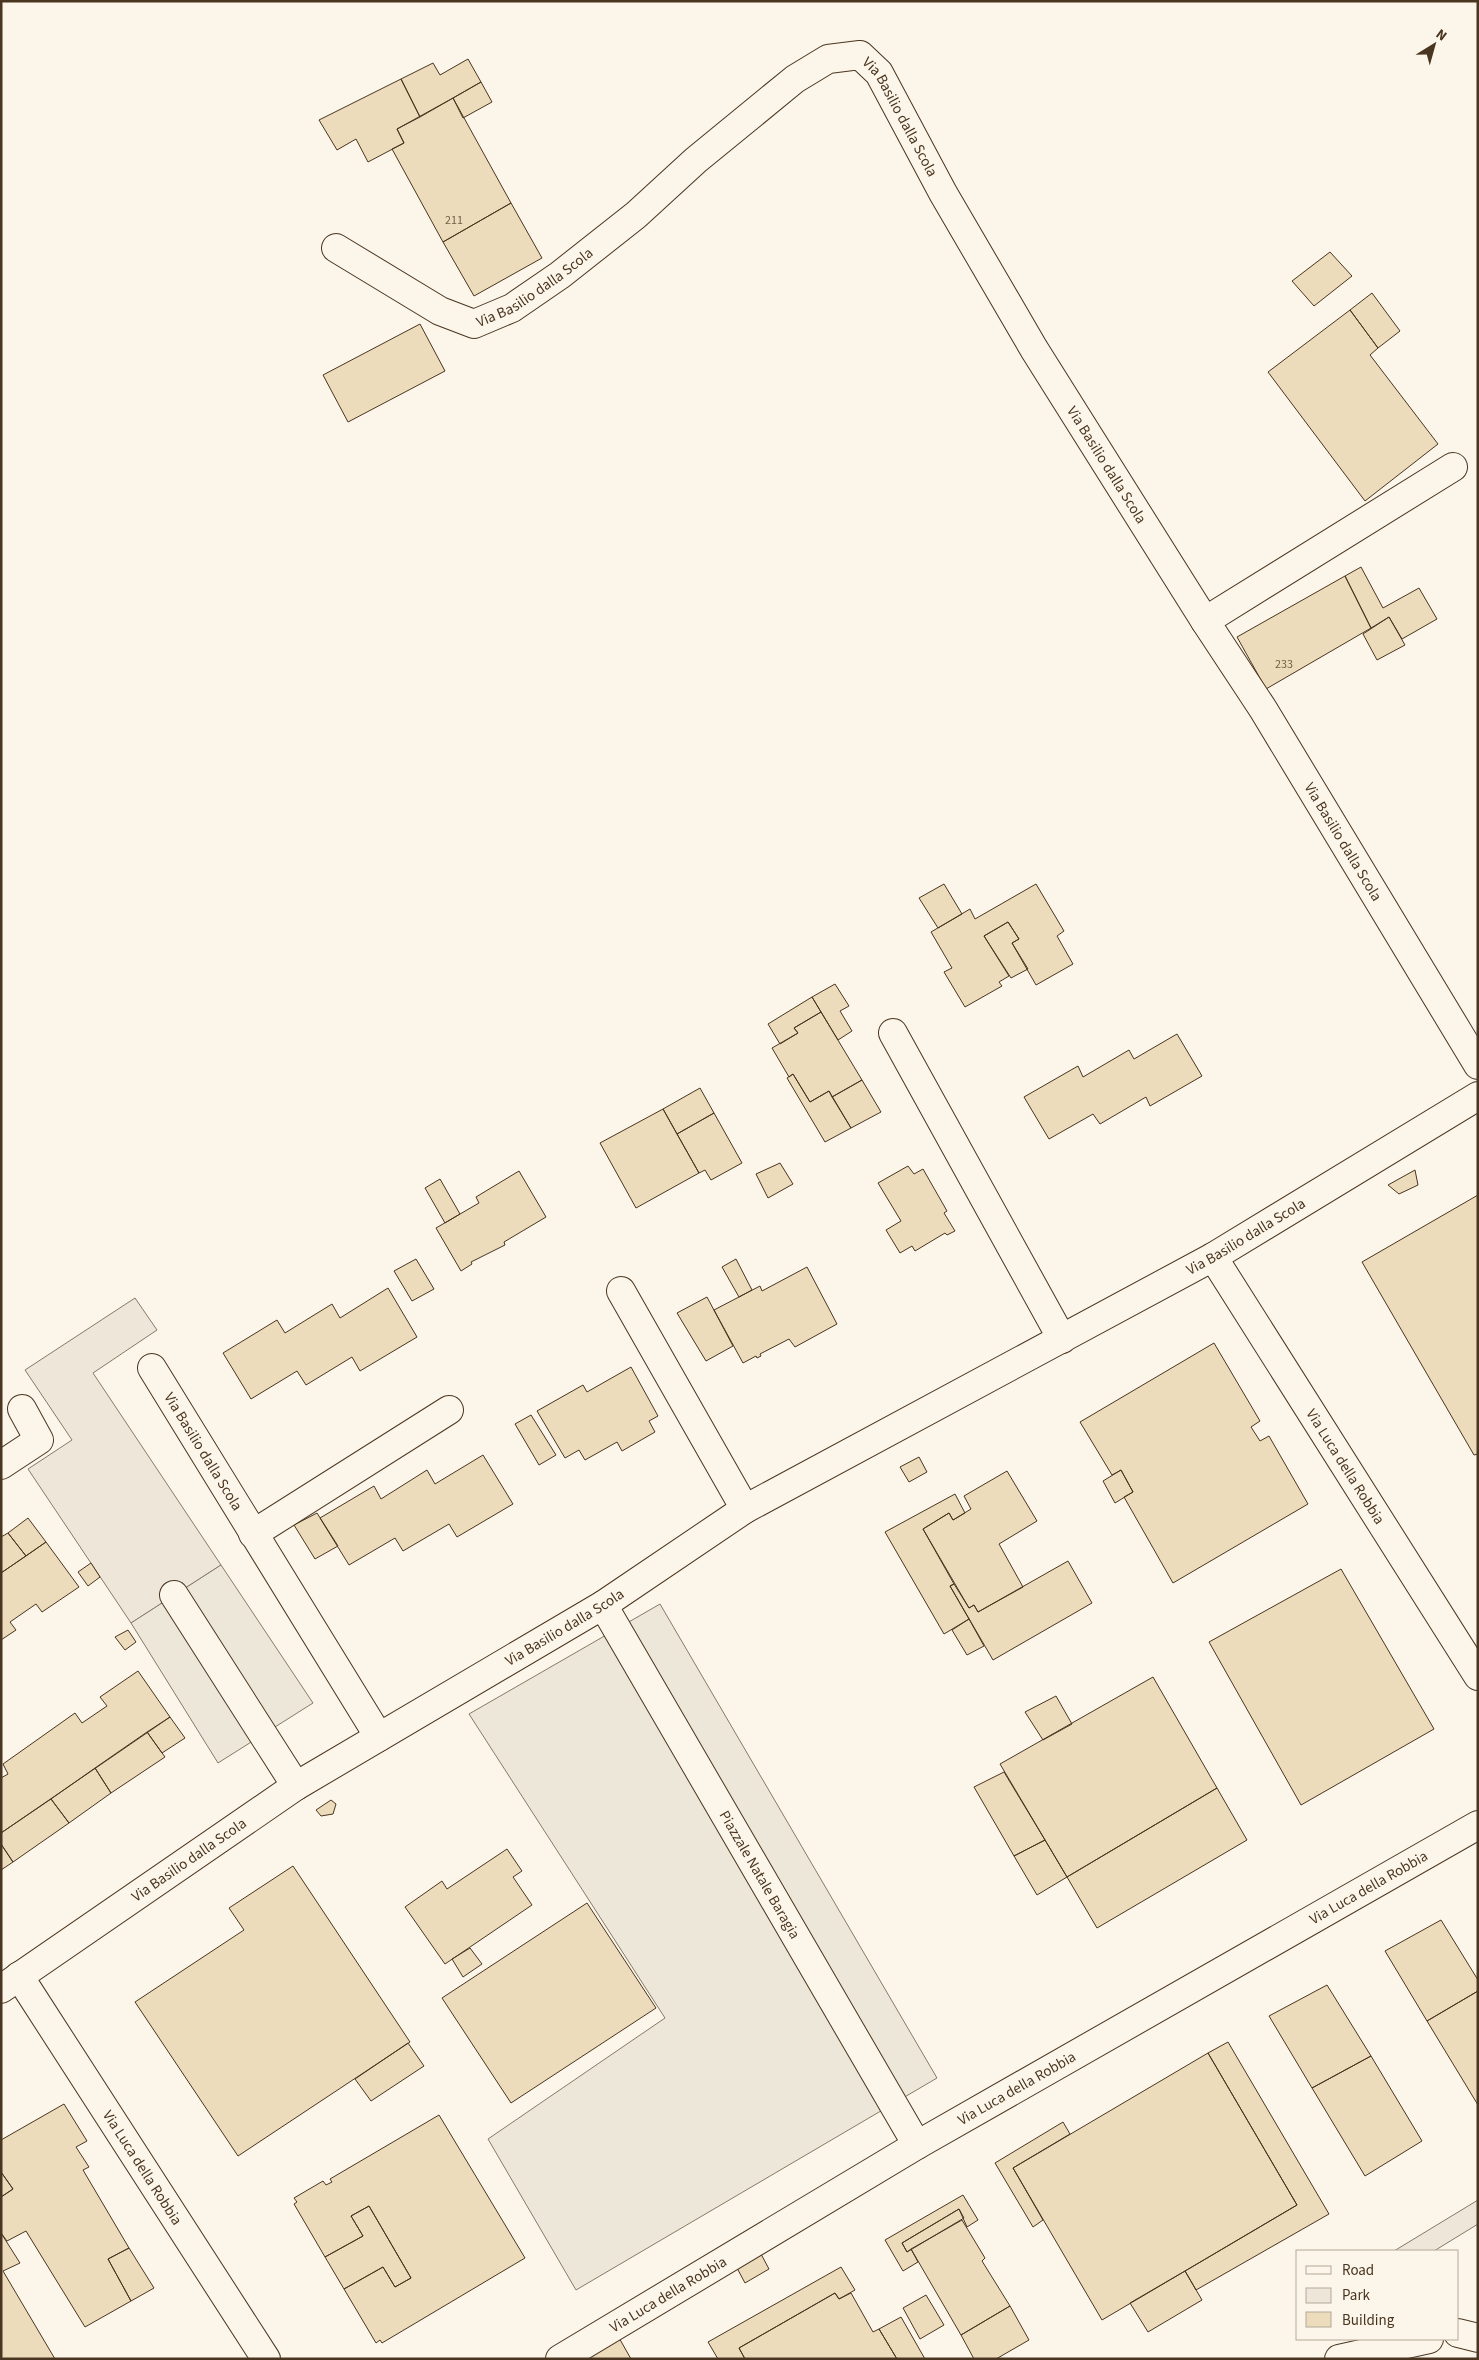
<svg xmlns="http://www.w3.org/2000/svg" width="1479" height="2360" font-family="'Source Sans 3',sans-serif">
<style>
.green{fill:#ede6d9;stroke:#887966}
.parking{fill:#ede7d9;stroke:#887966}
.building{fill:#ecdcbc;stroke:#4a3520}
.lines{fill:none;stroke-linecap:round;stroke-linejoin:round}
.minor-casing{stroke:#4a3520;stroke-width:30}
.minor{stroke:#fbf6e9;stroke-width:28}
.labels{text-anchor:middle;stroke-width:4;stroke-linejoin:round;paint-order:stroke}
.number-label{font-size:12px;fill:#725f47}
.street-label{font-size:15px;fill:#4a3520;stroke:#fbf6e9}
</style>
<rect width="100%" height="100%" fill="#fbf6e9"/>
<!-- green -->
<path class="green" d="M 135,1298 L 157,1330 L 93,1373 L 221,1565 L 131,1623 L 28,1469 L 72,1440 L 25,1370 Z
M 1478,2200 L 1478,2224 L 1434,2251 L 1394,2251 Z"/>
<!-- parking -->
<path class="parking" d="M 221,1565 L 313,1703 L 218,1763 L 131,1623 Z
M 660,1604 L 937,2078 L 576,2290 L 488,2139 L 665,2018 L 469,1714 Z"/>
<!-- building -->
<path class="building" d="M 468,59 L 481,82 L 420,117 L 401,79 L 433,63 L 440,75 Z
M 401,79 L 420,117 L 397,129 L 404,143 L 368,162 L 356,139 L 337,150 L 319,120 Z
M 481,82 L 492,102 L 463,118 L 453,98 Z
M 453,98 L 511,203 L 443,242 L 392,149 L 404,143 L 397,129 Z
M 511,203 L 542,258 L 474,296 L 443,242 Z
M 1330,252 L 1352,276 L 1314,306 L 1292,281 Z
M 1372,293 L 1400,331 L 1378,348 L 1350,310 Z
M 1350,310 L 1378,348 L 1370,355 L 1438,444 L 1365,501 L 1268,372 Z
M 420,324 L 445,371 L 348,422 L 323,375 Z
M 1361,567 L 1383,608 L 1419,588 L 1437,619 L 1402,639 L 1389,617 L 1371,628 L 1345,576 Z
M 1345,576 L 1371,628 L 1266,689 L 1237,637 Z
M 1389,617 L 1405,645 L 1377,660 L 1363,634 Z
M 944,884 L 962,914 L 938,928 L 919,898 Z
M 1036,884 L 1064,931 L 1057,936 L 1073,964 L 1036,985 L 1012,943 L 1019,939 L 1008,922 L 984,936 L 1009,976 L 999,982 L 1002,986 L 965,1007 L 944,972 L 952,968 L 931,932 L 970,909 L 975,919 Z
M 1008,922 L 1019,939 L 1012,943 L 1028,969 L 1011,978 L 984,936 Z
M 835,984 L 849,1006 L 840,1011 L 852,1031 L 838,1040 L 812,997 Z
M 812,997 L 821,1012 L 794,1028 L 798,1033 L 780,1044 L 768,1024 Z
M 821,1012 L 862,1080 L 832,1097 L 829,1091 L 810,1102 L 793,1074 L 789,1077 L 772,1048 L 798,1033 L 794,1028 Z
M 1177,1034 L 1202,1076 L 1150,1106 L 1146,1097 L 1100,1124 L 1093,1114 L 1049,1139 L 1024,1097 L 1078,1066 L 1083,1077 L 1129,1050 L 1134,1059 Z
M 793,1074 L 810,1102 L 829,1091 L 851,1128 L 825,1142 L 787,1078 Z
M 862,1080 L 881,1112 L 851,1128 L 832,1097 Z
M 700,1088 L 714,1113 L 677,1134 L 663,1109 Z
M 663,1109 L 699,1173 L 636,1208 L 600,1143 Z
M 714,1113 L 742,1163 L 711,1180 L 705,1170 L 699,1173 L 677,1134 Z
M 780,1163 L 793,1184 L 768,1198 L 756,1174 Z
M 908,1166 L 914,1174 L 923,1169 L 947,1211 L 944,1213 L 955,1231 L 947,1235 L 945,1233 L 915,1251 L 912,1246 L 900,1253 L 886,1230 L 901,1221 L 878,1183 Z
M 1415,1170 L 1418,1185 L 1399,1194 L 1388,1185 Z
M 519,1171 L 546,1217 L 504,1242 L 505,1245 L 471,1262 L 472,1264 L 461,1271 L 436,1228 L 479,1203 L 476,1197 Z
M 440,1179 L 460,1214 L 445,1223 L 425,1188 Z
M 1478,1195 L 1478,1454 L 1474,1455 L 1362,1262 Z
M 416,1259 L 434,1289 L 412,1301 L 394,1271 Z
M 736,1259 L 752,1290 L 739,1297 L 722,1267 Z
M 807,1267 L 837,1324 L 795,1347 L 789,1339 L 760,1354 L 761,1356 L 757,1358 L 756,1356 L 743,1363 L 714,1310 L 760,1286 L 762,1291 Z
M 388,1288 L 417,1337 L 360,1371 L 352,1357 L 306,1385 L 297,1371 L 251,1399 L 223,1353 L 277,1320 L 285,1333 L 332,1304 L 340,1318 Z
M 707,1297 L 733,1346 L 706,1361 L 677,1313 Z
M 1214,1343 L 1260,1421 L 1251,1427 L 1260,1441 L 1269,1436 L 1308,1504 L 1173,1583 L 1124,1497 L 1133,1492 L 1121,1470 L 1112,1475 L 1080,1422 Z
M 631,1367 L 658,1416 L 649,1421 L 655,1432 L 622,1451 L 617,1442 L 585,1460 L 579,1450 L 565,1458 L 537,1411 L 583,1385 L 587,1392 Z
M 531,1415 L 556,1455 L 539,1465 L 515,1424 Z
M 483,1455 L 513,1504 L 457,1537 L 449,1524 L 403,1551 L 395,1538 L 349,1565 L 320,1518 L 374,1486 L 381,1499 L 427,1470 L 435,1484 Z
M 919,1457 L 927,1472 L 909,1482 L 900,1467 Z
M 1121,1470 L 1133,1492 L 1115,1503 L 1103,1481 Z
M 1007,1471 L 1037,1521 L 999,1544 L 1023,1587 L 978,1612 L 974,1605 L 969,1608 L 923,1529 L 949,1513 L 953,1520 L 971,1509 L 964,1496 Z
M 955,1494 L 965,1513 L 953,1520 L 949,1513 L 923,1529 L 954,1584 L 950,1586 L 969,1619 L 944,1634 L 885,1532 Z
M 317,1513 L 338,1546 L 315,1559 L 294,1525 Z
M 28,1518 L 46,1542 L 26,1556 L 8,1533 Z
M 8,1533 L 26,1556 L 1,1573 L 1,1537 Z
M 46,1542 L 79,1587 L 42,1612 L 36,1604 L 10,1622 L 16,1630 L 1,1640 L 1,1573 Z
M 1068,1561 L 1092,1603 L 993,1660 L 950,1586 L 954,1584 L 969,1608 L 974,1605 L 978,1612 Z
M 91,1563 L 100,1577 L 88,1586 L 78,1572 Z
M 1341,1569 L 1434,1729 L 1301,1805 L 1209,1642 Z
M 969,1619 L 984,1646 L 967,1655 L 952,1630 Z
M 128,1630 L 136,1642 L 125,1650 L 115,1637 Z
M 138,1671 L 170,1717 L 1,1833 L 1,1778 L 8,1774 L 3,1764 L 75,1713 L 82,1723 L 107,1706 L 100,1697 Z
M 1153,1677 L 1217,1788 L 1067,1877 L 1000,1764 Z
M 1056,1696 L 1072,1724 L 1043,1740 L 1025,1712 Z
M 170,1717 L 185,1738 L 162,1753 L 147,1732 Z
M 147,1732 L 165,1757 L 111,1793 L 95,1768 Z
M 95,1768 L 111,1793 L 69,1823 L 51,1799 Z
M 1004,1772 L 1045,1840 L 1014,1856 L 974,1787 Z
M 1217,1788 L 1247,1840 L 1097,1928 L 1067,1877 Z
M 51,1799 L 69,1823 L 13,1862 L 1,1844 L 1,1833 Z
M 331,1800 L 336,1804 L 333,1814 L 321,1816 L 316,1810 Z
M 1045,1840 L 1067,1877 L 1037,1895 L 1014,1856 Z
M 1,1844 L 13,1862 L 1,1870 Z
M 507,1849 L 522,1871 L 513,1877 L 532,1905 L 445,1964 L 405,1907 L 442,1881 L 447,1889 Z
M 293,1866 L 410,2042 L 238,2156 L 135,2002 L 244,1930 L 229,1908 Z
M 587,1903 L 656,2008 L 511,2103 L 442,1998 Z
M 1441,1920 L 1478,1980 L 1478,1991 L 1427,2021 L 1385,1951 Z
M 470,1948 L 482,1964 L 463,1977 L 452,1959 Z
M 1327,1985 L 1371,2056 L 1312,2088 L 1269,2016 Z
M 1478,1991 L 1478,2105 L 1427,2021 Z
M 1228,2042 L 1329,2214 L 1196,2290 L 1185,2271 L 1297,2205 L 1208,2053 Z
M 408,2043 L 424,2066 L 371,2101 L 355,2079 Z
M 1208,2053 L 1297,2205 L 1102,2320 L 1013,2168 Z
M 1371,2056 L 1422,2141 L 1365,2176 L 1312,2088 Z
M 64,2104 L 87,2141 L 76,2147 L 89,2167 L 83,2170 L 129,2248 L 108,2259 L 131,2301 L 85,2327 L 26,2231 L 7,2241 L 1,2233 L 1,2197 L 13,2189 L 1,2172 L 1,2140 Z
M 439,2115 L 525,2258 L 382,2343 L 380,2340 L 376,2343 L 344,2289 L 383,2267 L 395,2287 L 411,2278 L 369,2206 L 351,2216 L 363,2236 L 325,2257 L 294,2204 L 297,2202 L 294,2198 L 323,2181 L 326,2185 L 332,2182 L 330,2179 Z
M 1063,2122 L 1070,2134 L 1013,2168 L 1043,2220 L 1033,2227 L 995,2163 Z
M 1,2172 L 13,2189 L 1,2197 Z
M 963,2195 L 978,2220 L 967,2227 L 959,2209 L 902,2243 L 907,2252 L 911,2249 L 918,2262 L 903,2271 L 885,2240 Z
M 369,2206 L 411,2278 L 395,2287 L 383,2267 L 344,2289 L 325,2257 L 363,2236 L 351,2216 Z
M 959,2209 L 964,2218 L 907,2252 L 902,2243 Z
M 962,2220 L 985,2258 L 982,2261 L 1010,2306 L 961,2335 L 911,2249 Z
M 1,2233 L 20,2263 L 3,2271 L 55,2359 L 1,2359 Z
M 129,2248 L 154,2288 L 131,2301 L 108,2259 Z
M 761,2254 L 769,2269 L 745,2283 L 737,2268 Z
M 841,2267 L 855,2290 L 839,2299 L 835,2293 L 739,2348 L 745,2359 L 718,2359 L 708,2342 Z
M 1185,2271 L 1202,2300 L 1148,2332 L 1130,2303 Z
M 835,2293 L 839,2299 L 851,2293 L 873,2332 L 879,2329 L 897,2359 L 745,2359 L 739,2348 Z
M 926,2295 L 944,2325 L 920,2339 L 903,2308 Z
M 1010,2306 L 1029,2340 L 996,2359 L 974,2359 L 961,2335 Z
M 901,2317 L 925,2359 L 897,2359 L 879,2329 Z
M 618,2336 L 631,2359 L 581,2359 Z"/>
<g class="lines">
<defs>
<g id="minor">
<path id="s1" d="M 336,248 L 440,311 L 474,324 L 512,308 L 560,275 L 636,215 L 696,160 L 795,79 L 828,59 L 860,55 L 879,73 L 943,193 L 1034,349 L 1205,621 L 1263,709 L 1478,1065"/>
<path d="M 1205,621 L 1453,467"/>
<path d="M 893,1033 L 1062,1339"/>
<path id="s2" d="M 1213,1257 L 1478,1676"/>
<path d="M 621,1291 L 745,1509"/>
<path id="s3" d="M 152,1368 L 379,1737"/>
<path d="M 1,1465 L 39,1440 L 22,1409"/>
<path d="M 253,1534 L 449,1410"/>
<path d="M 174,1595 L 296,1786"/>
<path id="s4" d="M 603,1605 L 917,2145"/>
<path id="s5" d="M 19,1976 L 266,2359"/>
<path id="s6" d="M 1,1989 L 296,1786 L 603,1605 L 745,1509 L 1213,1257 L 1478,1096"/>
<path d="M 1458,2333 L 1478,2338"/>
<path id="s7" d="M 560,2359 L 917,2145 L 1478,1825"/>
<path d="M 1339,2359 L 1429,2339"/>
</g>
</defs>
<!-- minor casing -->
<use href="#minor" class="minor-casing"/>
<!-- minor -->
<use href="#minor" class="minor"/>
</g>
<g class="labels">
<!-- number labels -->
<g class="number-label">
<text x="454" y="224">211</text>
<text x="1284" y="668">233</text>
</g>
<!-- street labels -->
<g class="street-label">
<text dy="5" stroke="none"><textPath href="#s1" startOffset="709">Via Basilio dalla Scola</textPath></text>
<text dy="5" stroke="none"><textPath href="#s1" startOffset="229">Via Basilio dalla Scola</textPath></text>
<text dy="5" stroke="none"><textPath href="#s1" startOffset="1114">Via Basilio dalla Scola</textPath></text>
<text dy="5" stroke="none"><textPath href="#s1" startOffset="1559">Via Basilio dalla Scola</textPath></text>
<text dy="5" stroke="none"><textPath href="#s6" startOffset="1456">Via Basilio dalla Scola</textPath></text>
<text dy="5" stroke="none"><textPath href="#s3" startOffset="98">Via Basilio dalla Scola</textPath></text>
<text dy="5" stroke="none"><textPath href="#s2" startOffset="248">Via Luca della Robbia</textPath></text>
<text dy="5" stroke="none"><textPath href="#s6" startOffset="670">Via Basilio dalla Scola</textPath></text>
<text dy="5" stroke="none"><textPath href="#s6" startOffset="228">Via Basilio dalla Scola</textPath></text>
<text dy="5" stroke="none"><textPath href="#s4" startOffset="312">Piazzale Natale Baragia</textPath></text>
<text dy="5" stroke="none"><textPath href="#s7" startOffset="936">Via Luca della Robbia</textPath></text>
<text dy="5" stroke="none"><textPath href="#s7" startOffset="531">Via Luca della Robbia</textPath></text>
<text dy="5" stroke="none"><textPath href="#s5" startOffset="228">Via Luca della Robbia</textPath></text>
<text dy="5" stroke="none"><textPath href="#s7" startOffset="126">Via Luca della Robbia</textPath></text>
</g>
</g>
<!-- border -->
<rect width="1479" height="2360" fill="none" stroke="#4a3520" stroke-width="5"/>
<!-- legend -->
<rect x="1296" y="2250" width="162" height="90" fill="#fbf6e9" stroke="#b4a999"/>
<rect x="1306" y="2266" width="25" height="8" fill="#fbf6e9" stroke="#b4a999"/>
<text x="1342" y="2275" font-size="15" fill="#4a3520">Road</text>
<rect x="1306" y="2288" width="25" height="15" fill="#ede6d9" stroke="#b4a999"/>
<text x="1342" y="2300" font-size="15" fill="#4a3520">Park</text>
<rect x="1306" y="2312" width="25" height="15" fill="#ecdcbc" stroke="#b4a999"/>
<text x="1342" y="2325" font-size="15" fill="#4a3520">Building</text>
<!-- north arrow -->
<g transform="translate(1434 45) rotate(37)" stroke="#fbf6e9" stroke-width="4" paint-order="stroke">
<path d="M0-4L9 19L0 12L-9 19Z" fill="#4a3520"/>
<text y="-8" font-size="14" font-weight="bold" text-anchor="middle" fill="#4a3520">N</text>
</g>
</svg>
